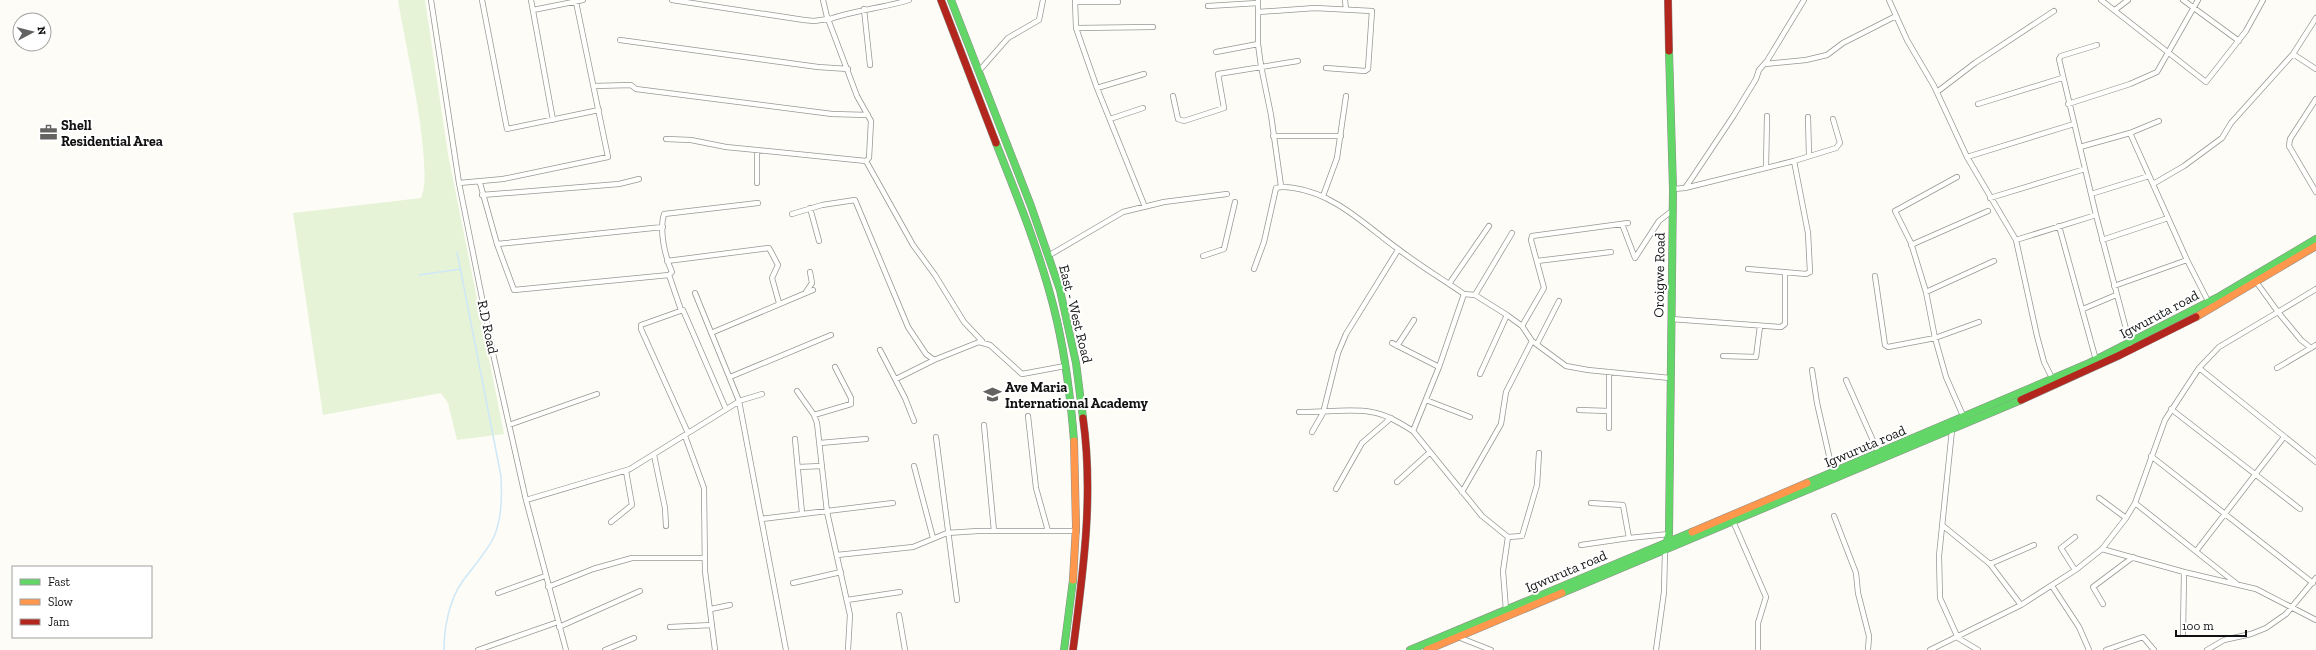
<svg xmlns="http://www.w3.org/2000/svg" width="2316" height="650" font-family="'Zilla Slab',serif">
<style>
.green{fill:#e7f3d7}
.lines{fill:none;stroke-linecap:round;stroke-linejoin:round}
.stream{stroke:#cde8f7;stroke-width:1.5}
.street-casing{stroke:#979795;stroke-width:6}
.fast-casing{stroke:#8e8d8b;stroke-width:8}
.slow-casing{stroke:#8e8d8b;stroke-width:8}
.jam-casing{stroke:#8e8d8b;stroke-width:8}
.street{stroke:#fffffe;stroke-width:4.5}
.fast{stroke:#63d668;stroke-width:7}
.slow{stroke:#ff974d;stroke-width:7}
.jam{stroke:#b3261e;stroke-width:7}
.labels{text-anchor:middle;stroke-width:4;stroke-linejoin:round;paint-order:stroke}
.poi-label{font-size:14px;font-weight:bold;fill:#111;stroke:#fff;text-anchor:start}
.street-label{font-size:14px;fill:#111;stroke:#fff}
</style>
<rect width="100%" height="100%" fill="#fdfcf7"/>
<!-- green -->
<path class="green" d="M 398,0 L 425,0 L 448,154 L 504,434 L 457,440 L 448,403 L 441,393 L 323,415 L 293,213 L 421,198 C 435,168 404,39 398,0 Z"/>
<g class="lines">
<!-- stream -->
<path class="stream" d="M 419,275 L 461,269
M 444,650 C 444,628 449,601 462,582 C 472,568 486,553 494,537 C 502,517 502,497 501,476 L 457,252"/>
<defs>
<path id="street" d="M 431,0 L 459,183 L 494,358 L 526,500 L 566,650
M 482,0 L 507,129 L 599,110
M 531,0 L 553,120
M 672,0 L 804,20 L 814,21 L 828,19 L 857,96 L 871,121 L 869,158 L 866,161
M 823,0 L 827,17 L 830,19 C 856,10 883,8 909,0
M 1075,0 L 1076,28 L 1097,88 L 1145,207
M 1258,0 L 1258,44 L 1261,66 L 1271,115 L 1281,186
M 1345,0 L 1346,9
M 1889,0 L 1907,40 L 1934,86 L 1967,157 L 2016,240 L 2037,336 L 2044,362 L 2053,380
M 2101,0 L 2206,82 L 2246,31 L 2263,0
M 2183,0 L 2239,41
M 1075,2 L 1118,2
M 1208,6 L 1258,3
M 864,9 L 870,65
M 533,10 L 583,0
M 2115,10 L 2128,0
M 1258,12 L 1315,8 L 1372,11 L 1368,69 L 1365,71 L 1326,68
M 1076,28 L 1153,27
M 620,40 L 818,67 L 848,69
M 2097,45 L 2061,56 L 2059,59 L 2096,215 L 2130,344
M 1216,52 L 1258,44
M 2293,54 L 2316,69
M 1765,64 L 1806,60 L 1827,55 L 1843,43 L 1896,16
M 979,71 L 1008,38 L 1039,20 L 1043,0
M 594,86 L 631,85 L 636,89 L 832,114 L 868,115
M 1097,88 L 1144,74
M 1937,92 L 1975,63 L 2054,11
M 1173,96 L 1178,119 L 1184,121 L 1224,108 L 1218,74 L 1298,61
M 2316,99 L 2290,139 L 2289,146 L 2316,192
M 1978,104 L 2062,78
M 2068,104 L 2130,84 L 2157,72 L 2198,0
M 1808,117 L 1809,156
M 1110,119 L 1143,108
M 2130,133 L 2187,260 L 2209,303
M 1273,136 L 1341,136
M 666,139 L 691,140 L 726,147 L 866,161
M 2080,147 L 2130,133 L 2159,121
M 757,150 L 757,183
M 1967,157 L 2074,124
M 866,161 L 913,245 L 935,275 L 964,322 L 982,341
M 1766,168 L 1767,116
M 1957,177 L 1895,211 L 1911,243 L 1926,292 L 1935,338 L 1946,377 L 1964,418
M 459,183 L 503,179 L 608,157 L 576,2
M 480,183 L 497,244 L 514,290 L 669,275
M 2153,184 L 2184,166 L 2222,138 L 2231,123 L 2293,54 L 2316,18
M 1685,188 L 1794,161 L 1836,148 L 1840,143 L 1833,119
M 1673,189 L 1685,188 L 1692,178 L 1734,115 L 1756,79 L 1759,70 L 1767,61 L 1804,0
M 2091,194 L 2149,176
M 482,195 L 619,184 L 639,179
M 1323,196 L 1337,158 L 1346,96
M 1990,198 L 2085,169
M 810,208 L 819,241
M 792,214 L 822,205 L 855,200 L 908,327 L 926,354 L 934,360
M 1622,224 L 1635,258 L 1659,221 L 1673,210
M 2059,226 L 2096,360
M 2016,240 L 2096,215
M 2102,240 L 2168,218
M 497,244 L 663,227
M 1911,245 L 1988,211
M 1048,256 L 1123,212 L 1164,202 L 1227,194
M 1203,256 L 1224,249 L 1235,202
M 667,261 L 769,248 L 778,265 L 772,278 L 779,303
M 1537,261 L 1611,252
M 1254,269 L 1264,242 L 1276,188 C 1282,186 1287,187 1294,188 C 1335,194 1365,225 1398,249 C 1419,265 1442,279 1464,294 L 1475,295 L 1507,315 L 1522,326 L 1532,341 L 1566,366 L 1588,370 L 1670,378
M 1748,269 L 1806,274 L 1810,272 L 1808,233 L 1794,161
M 669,275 L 672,272 C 665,257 659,230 664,214 L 758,203
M 669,275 L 681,310
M 1875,276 L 1885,345 L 1888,347 L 1935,338 L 1979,322
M 1449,284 L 1489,226
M 2114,286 L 2187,260
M 806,292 L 812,283 L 810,272
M 1926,292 L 1994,261
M 695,293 L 739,401 L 786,650
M 1475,295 L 1512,233
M 2083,309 L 2116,295
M 1671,319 L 1781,327 L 1785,324 L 1785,273
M 1522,326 L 1544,288 L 1531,240 L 1532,236 L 1628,223
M 711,333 L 813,290
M 1392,343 L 1439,367
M 1537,344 L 1559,301
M 1397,346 L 1414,320
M 2311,348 L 2301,340 L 2278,312 L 2316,289
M 880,350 L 905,398 L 914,421
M 1723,356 L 1756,357 L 1760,326
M 2199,368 L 2316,462
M 2277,368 L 2316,345
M 1812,370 L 1817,403 L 1833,473
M 1609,372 L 1609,428
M 1480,374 L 1507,315
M 730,377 L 831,335
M 896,379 L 934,360 L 979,342 L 990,345 L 1022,374 L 1065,366
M 1846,380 L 1879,454
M 797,391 L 814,415 L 817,423 L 827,512 L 850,615 L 848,650
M 1426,400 L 1470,417
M 739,401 L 762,394
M 2171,409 L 2300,509
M 1579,410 L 1609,411
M 1299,412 C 1321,413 1350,408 1371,412 C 1386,414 1400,423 1413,431 L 1482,516 L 1508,537 L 1522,536 L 1537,485 L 1539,453
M 814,415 L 851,404 L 851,398 L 835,367
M 1028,416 L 1036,488 L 1048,531
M 509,425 L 597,394
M 984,425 L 994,531
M 1952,430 L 1939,556 L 1940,598 L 1958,638 L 1978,650
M 1413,431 L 1439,367 L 1464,294
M 1312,432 L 1323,413 L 1338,353 L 1346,334 L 1398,250
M 688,433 L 641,329 L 641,325 L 683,310 L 726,409
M 685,436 L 704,488 L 705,571 L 715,650
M 936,437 L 957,600
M 795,439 L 802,513
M 820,443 L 866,439
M 654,455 L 665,508 L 666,526
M 2151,456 L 2313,583
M 914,466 L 933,538
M 798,467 L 822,466
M 1397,482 L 1429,453
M 1336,489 L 1362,443 L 1391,418
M 1462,492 L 1501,424 L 1506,392 L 1532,341
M 2099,498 L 2126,518
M 526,500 L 630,469 L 738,402
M 1591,503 L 1623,505 L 1629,538 L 1669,534
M 2135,503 L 2237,584
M 1834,516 L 1856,573 L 1858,593 L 1869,636 L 1868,650
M 761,519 L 893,503
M 1733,521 L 1766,597 L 1758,623 L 1758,650
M 611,522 L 632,505 L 626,471
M 1942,525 L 1990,564 L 2021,605
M 2075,537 L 2061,548 L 2075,570
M 1581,545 L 1629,538
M 2102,549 L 2184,572 L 2256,589 L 2316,620
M 2197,550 L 2284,437
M 837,555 L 913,547 L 947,533 L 978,531 L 1077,531
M 1990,564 L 2034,545
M 793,583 L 841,572
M 2052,586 L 2079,627 L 2089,650
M 548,587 L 593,569 L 632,558 L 705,558
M 498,593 L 545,576
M 847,600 L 900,592
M 2103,604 L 2093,587 L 2133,557
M 711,609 L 730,605
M 1506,610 L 1503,571 L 1508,537
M 899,615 L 905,650
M 559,627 L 640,591
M 670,627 L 712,625
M 2183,634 L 2184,572
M 1458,637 L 1491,650
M 478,650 L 558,622
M 605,650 L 634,638
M 1656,650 L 1664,592 L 1665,550
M 1930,650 L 2021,605 L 2077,569 L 2102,549 L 2126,518 L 2135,503 L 2165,420 L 2199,368 L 2219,347 L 2278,312 L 2257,283
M 2106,650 L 2143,637 L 2154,650
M 2207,650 L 2224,640 L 2251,634 L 2266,628 L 2286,614 L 2316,578"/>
<path id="fast" d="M 951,0 L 1031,206 L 1060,290 L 1076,363 L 1083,418
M 996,143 C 1019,201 1043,260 1057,321 C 1066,361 1071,401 1074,441
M 1807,483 L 2087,364 L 2220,296 L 2316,239
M 1666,545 L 1669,534 L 1673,189 L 1669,51
M 1562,593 L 2021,400
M 1064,650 L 1073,580
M 1410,650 L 1692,532"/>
<path id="slow" d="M 2196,317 L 2316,246
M 1692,532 L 1807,483
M 1073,580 L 1076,526 L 1074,441
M 1427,650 L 1562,593"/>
<path id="jam" d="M 941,0 L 996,143
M 1668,0 L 1669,51
M 2021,400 L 2120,355 L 2196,317
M 1073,650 C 1083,573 1094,496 1083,418"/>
</defs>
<!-- street casing -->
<use href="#street" class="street-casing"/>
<!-- fast casing -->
<use href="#fast" class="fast-casing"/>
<!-- slow casing -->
<use href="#slow" class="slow-casing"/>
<!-- jam casing -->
<use href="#jam" class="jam-casing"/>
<!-- street -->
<use href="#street" class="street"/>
<!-- fast -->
<use href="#fast" class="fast"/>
<!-- slow -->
<use href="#slow" class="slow"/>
<!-- jam -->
<use href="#jam" class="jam"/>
</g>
<!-- icons -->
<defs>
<symbol id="office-bare" viewBox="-9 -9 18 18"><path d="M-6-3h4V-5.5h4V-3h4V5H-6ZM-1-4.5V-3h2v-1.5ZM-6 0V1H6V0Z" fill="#646362" stroke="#fff" stroke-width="2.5" paint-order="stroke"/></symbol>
<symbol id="school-bare" viewBox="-9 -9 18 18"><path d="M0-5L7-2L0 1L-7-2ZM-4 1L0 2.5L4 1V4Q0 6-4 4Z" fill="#646362" stroke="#fff" stroke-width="2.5" paint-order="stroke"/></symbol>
</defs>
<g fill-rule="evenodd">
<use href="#office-bare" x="36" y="120" width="25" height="25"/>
<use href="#school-bare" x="980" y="382" width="25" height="25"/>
</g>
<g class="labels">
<!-- poi labels -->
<g class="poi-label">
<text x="61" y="130">Shell<tspan x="61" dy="16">Residential Area</tspan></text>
<text x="1005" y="392">Ave Maria<tspan x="1005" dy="16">International Academy</tspan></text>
</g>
<!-- street labels -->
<g class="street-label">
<text transform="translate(1659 275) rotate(-89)" y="5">Oroigwe Road</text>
<text transform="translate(1076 314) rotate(76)" y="5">East - West Road</text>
<text transform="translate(2159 314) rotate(-28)" y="5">Igwuruta road</text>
<text transform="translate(488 327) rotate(78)" y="5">R.D Road</text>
<text transform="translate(1865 446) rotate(-23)" y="5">Igwuruta road</text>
<text transform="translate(1566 571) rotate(-23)" y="5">Igwuruta road</text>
</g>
</g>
<!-- legend -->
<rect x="12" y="566" width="140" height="72" fill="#ffffff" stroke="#a0a0a0"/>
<rect x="20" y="579" width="20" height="6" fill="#63d668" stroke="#a0a0a0"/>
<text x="48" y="586" font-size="12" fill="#111111">Fast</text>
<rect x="20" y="599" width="20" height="6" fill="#ff974d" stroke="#a0a0a0"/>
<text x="48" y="606" font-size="12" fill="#111111">Slow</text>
<rect x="20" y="619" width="20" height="6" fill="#b3261e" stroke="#a0a0a0"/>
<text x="48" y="626" font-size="12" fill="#111111">Jam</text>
<!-- north arrow -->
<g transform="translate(32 32) rotate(83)"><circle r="19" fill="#ffffff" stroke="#a0a0a0"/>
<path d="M0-3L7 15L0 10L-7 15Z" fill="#646362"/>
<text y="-6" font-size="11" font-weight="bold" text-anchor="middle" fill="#111111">N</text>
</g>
<!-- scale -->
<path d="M2176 630v6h70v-6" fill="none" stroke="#111111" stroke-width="2"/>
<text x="2182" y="630" font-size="12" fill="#111111" stroke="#ffffff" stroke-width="3" paint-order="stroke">100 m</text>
</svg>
